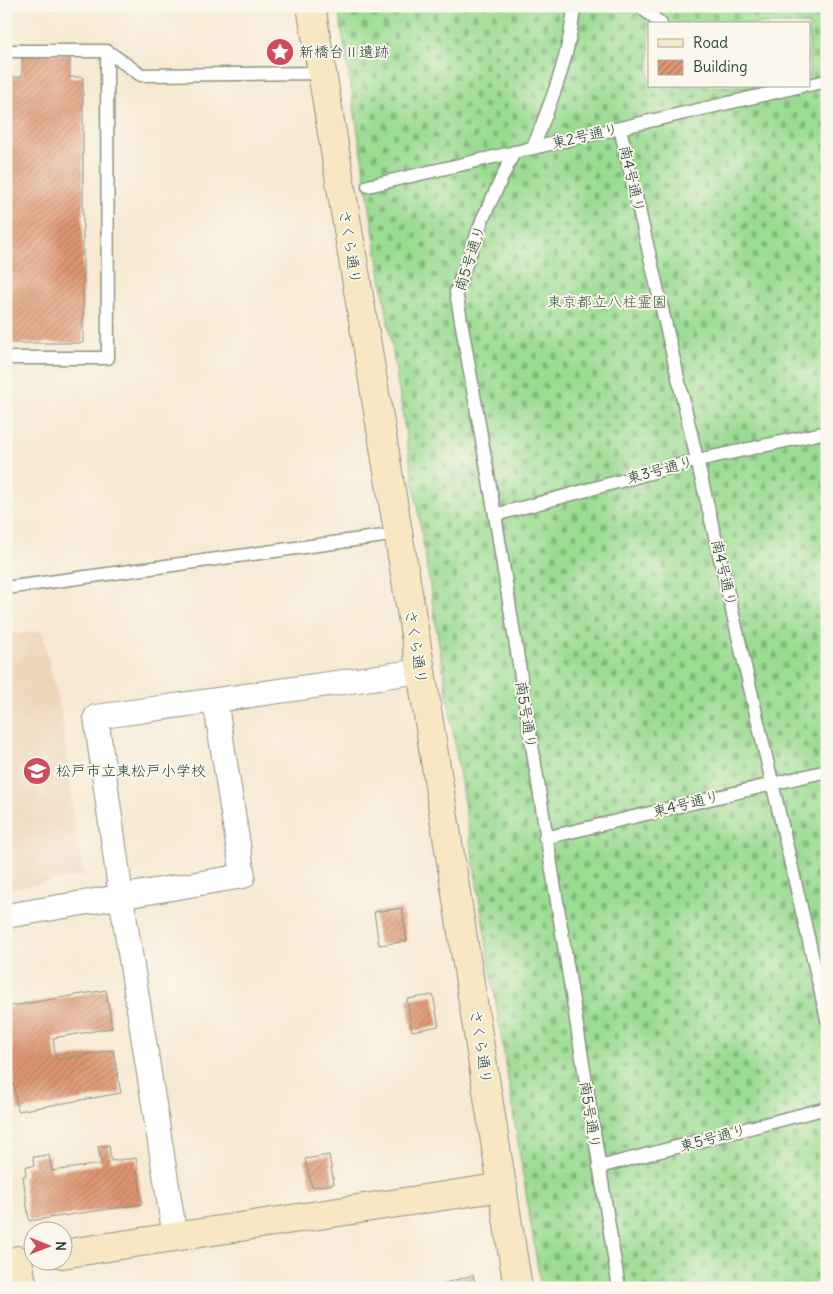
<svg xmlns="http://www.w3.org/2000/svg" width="833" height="1294" font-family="Delius,'Klee One',sans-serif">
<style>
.built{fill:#edd7bb}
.cemetery{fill:url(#cemetery-stones);stroke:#5d8c64;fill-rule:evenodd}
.building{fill:url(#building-hatch)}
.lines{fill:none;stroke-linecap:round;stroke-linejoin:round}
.lane-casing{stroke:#8b9384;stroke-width:15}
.street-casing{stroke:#8b9384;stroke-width:26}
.secondary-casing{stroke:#8b9384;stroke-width:30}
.lane{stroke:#fff;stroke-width:12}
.street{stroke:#fff;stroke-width:24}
.secondary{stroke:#f7e8c3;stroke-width:28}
.labels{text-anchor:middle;stroke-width:4;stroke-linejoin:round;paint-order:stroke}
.poi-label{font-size:15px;fill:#1f3d34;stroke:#fbf7ec;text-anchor:start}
.street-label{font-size:15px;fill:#1f3d34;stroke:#fbf7ec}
.park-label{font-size:15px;fill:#385d47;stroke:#fbf7ec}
</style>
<defs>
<pattern id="cemetery-stones" width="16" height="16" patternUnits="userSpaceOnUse" patternTransform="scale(1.25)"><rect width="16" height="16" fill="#9bdc93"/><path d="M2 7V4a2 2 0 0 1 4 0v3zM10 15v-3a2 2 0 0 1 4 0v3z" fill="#7eb479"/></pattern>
<pattern id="building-hatch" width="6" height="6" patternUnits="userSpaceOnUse" patternTransform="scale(1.25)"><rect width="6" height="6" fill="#df9672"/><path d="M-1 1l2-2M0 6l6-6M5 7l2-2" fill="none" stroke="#b47c5e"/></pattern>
</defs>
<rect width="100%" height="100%" fill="#fbf7ec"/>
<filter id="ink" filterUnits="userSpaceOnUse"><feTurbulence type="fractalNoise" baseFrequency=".02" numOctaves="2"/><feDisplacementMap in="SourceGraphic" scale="10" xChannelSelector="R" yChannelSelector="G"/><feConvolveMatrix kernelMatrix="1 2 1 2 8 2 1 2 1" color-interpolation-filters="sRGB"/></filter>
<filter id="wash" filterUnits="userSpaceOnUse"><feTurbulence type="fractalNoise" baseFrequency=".0096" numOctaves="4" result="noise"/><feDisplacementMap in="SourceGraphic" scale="20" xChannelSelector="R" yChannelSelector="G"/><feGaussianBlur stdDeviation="1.12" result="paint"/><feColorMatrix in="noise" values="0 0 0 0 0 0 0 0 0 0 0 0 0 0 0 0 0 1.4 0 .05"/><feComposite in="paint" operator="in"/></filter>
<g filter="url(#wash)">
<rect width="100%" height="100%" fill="#f7e9d3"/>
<!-- built -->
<path class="built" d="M 42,631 L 62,716 L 75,826 L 84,875 L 6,890 L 6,635 Z"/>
<!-- cemetery -->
<path class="cemetery" d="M 338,6 L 827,6 L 827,1288 L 541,1288 ZM 649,24 L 809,24 L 809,86 L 649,86 Z"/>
<g id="blocks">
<!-- building -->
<path class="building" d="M 22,54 L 70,54 L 70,77 L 83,77 L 83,343 L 6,343 L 6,90 L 7,77 L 22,77 Z
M 402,908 L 407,941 L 379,945 L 374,912 Z
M 106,990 L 112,1028 L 53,1038 L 56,1060 L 113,1050 L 121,1093 L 18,1111 L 6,1039 L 6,1007 Z
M 433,995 L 439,1026 L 412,1031 L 407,999 Z
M 109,1145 L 111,1161 L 136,1158 L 142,1204 L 29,1221 L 23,1176 L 26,1176 L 25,1167 L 34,1166 L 33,1157 L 49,1155 L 52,1171 L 101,1164 L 98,1146 Z
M 329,1155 L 334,1184 L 312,1187 L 305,1159 Z
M 473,1275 L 476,1288 L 443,1288 L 442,1284 Z"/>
</g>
</g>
<g filter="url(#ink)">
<use href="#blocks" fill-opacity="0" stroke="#8b9384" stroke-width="1"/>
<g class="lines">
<defs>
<path id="lane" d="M 640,6 L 661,24
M 6,51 L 107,51 L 141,75 L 322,73
M 809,85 L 827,81
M 620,128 L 827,1019
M 533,148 C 551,101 570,57 574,6
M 514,152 L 483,218 L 456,292 L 495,515 L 619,1288
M 368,186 L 802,86
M 6,358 L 108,358 L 107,51
M 495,515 L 698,460 L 827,432
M 6,588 L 398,534
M 545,838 L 827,771
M 599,1167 L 827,1108"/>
<path id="street" d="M 6,916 L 243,876 L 215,700
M 175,1237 L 121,896 L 96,717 L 421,671"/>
<path id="secondary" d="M 311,6 L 421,671 L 518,1288
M 62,1254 L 503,1187
M 18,1260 L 23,1288"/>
</defs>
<!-- lane casing -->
<use href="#lane" class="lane-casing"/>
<!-- street casing -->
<use href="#street" class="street-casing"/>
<!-- secondary casing -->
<use href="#secondary" class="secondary-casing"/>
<!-- lane -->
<use href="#lane" class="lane"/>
<!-- street -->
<use href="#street" class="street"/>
<!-- secondary -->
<use href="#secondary" class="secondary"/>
</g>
</g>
<!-- icons -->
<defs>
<symbol id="sight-disc" viewBox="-11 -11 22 22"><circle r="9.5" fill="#d1495b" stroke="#fbf7ec"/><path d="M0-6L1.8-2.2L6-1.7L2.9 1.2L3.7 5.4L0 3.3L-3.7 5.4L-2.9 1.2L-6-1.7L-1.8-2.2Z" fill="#fff"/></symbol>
<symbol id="school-disc" viewBox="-11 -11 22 22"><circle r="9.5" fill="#d1495b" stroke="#fbf7ec"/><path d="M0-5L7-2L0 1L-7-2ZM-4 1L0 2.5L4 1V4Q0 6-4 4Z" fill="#fff"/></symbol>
</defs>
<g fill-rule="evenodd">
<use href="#sight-disc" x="264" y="36" width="32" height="32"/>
<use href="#school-disc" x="21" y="755" width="32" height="32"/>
</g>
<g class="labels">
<!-- poi labels -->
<g class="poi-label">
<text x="299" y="57">新橋台Ⅱ遺跡</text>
<text x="56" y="776">松戸市立東松戸小学校</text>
</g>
<!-- street labels -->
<g class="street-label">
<text transform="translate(585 136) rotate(-13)" y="5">東2号通り</text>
<text transform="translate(632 179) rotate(77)" y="5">南4号通り</text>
<text transform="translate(350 247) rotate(81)" y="5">さくら通り</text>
<text transform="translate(470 258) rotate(-72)" y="5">南5号通り</text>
<text transform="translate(660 470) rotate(-15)" y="5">東3号通り</text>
<text transform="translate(724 573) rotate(77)" y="5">南4号通り</text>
<text transform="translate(416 647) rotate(81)" y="5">さくら通り</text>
<text transform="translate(526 715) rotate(81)" y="5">南5号通り</text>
<text transform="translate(686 804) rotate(-14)" y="5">東4号通り</text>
<text transform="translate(481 1047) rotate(81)" y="5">さくら通り</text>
<text transform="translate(590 1115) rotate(81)" y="5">南5号通り</text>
<text transform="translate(713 1138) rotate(-15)" y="5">東5号通り</text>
</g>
<!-- park labels -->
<g class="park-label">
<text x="607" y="307">東京都立八柱霊園</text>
</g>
</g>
<!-- margin -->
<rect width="833" height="1294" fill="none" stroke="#fbf7ec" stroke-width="25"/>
<!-- legend -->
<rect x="648" y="22" width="162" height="65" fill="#fbf7ec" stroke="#a3ada2"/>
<rect x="658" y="39" width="25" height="8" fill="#f7e8c3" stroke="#a3ada2"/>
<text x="693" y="48" font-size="15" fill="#1f3d34">Road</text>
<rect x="658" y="60" width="25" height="15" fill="url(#building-hatch)" stroke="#a3ada2"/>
<text x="693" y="72" font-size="15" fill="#1f3d34">Building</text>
<!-- north arrow -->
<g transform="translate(48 1246) rotate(90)"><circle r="24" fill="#fbf7ec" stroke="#a3ada2"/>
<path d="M0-4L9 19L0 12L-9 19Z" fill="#d1495b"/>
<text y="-8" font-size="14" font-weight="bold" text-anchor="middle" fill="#1f3d34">N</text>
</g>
</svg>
